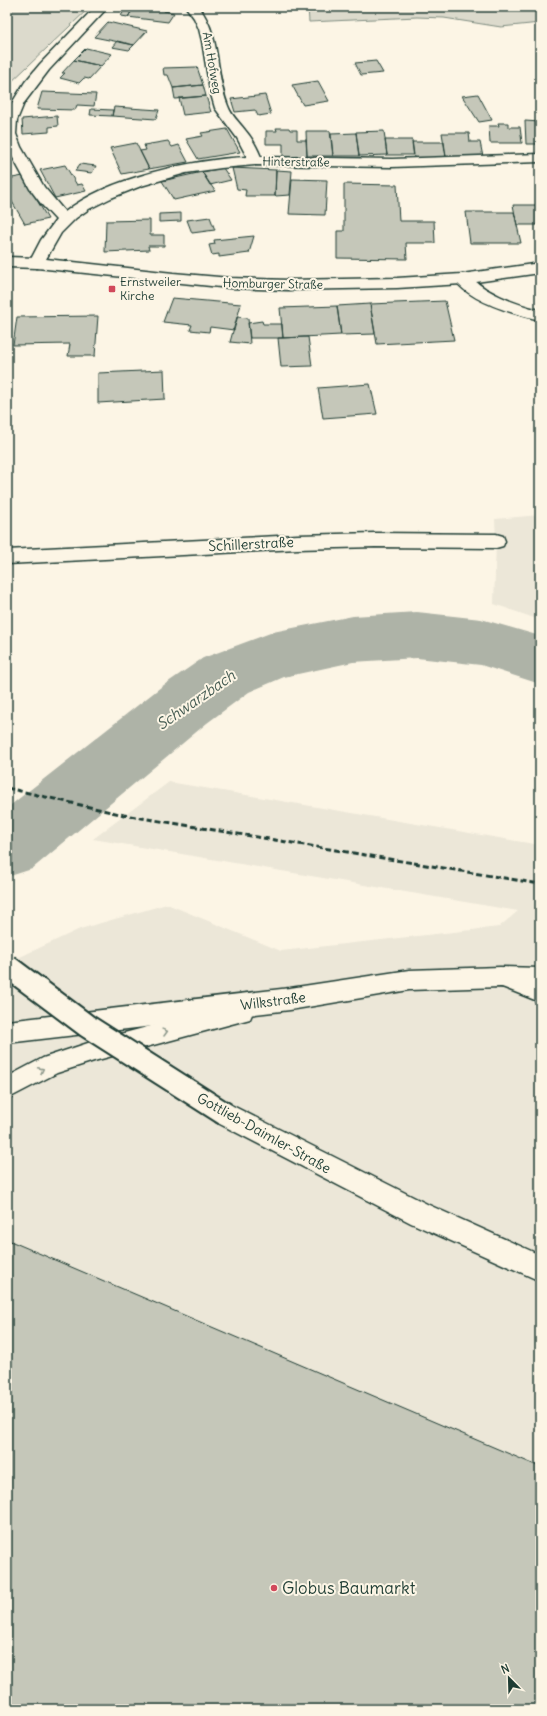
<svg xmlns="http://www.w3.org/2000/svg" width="547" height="1716" font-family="Delius,sans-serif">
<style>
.built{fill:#ece7d8}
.green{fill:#dcdacc;stroke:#7e8c80}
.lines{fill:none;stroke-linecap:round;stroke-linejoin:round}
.river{fill:#aeb3a7;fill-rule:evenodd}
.building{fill:#c5c7b9;stroke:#1f3d34}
.lane-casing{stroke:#1f3d34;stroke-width:3}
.street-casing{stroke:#1f3d34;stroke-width:3}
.secondary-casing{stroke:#1f3d34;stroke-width:3}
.lane{fill:#fcf5e5;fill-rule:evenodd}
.street{fill:#fcf5e5;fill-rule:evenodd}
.secondary{fill:#fcf5e5;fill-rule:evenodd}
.rail{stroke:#1f3d34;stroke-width:3;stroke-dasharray:6 3;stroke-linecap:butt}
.secondary-bridge-casing{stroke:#1f3d34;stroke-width:26;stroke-linecap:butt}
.secondary-bridge{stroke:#fcf5e5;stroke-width:22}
.oneway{stroke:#8e998c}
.poi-dot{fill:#d1495b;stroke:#fcf5e5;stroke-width:1.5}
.labels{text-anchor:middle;stroke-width:4;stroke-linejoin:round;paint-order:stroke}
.far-street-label{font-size:12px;fill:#1f3d34;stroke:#fcf5e5}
.far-poi-label{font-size:12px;fill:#1f3d34;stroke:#fcf5e5;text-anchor:start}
.street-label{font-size:14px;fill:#1f3d34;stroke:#fcf5e5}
.water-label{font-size:15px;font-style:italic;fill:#435a51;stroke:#fcf5e5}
.near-poi-label{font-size:17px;fill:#1f3d34;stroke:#fcf5e5;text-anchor:start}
</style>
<rect width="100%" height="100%" fill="#fcf5e5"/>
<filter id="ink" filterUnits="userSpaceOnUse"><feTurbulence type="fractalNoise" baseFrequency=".025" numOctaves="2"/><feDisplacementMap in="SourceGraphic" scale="8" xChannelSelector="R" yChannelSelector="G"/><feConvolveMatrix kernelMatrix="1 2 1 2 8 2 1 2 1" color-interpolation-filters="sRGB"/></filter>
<g filter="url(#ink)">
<!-- built -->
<path class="built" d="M 540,515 L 540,620 L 494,604 L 496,541 L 495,519 Z
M 169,782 L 540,845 L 540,1709 L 7,1709 L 7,963 L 80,929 L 167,904 L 281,951 L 499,927 L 518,911 L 93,839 Z"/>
<!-- green -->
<path class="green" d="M 7,7 L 90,7 L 7,86 Z
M 308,7 L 540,7 L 540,23 L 501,27 L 444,18 L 417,17 L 309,22 Z"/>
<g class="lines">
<!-- river -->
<path class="river" d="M 417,612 L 481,619 L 540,636 L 540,684 L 481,665 L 417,658 L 353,662 L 284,677 L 249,692 L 207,723 L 32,869 L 7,877 L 7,808 L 161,687 L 203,658 L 273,632 L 353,616 Z"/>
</g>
<!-- building -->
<path class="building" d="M 126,7 L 134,7 L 128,17 L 121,16 Z
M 134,7 L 167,7 L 164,11 L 174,13 L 168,22 L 128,17 Z
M 108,22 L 147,31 L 134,45 L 94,37 Z
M 117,41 L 134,45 L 129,50 L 112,47 Z
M 86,48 L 112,54 L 101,66 L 74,60 Z
M 74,60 L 101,66 L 89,79 L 84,78 L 79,83 L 60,78 L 65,73 L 62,73 Z
M 376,61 L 383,73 L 361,75 L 355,63 Z
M 197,67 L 203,85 L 173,88 L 168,75 L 164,75 L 163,68 Z
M 318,81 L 329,101 L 303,105 L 292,85 Z
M 203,85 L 206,96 L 175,99 L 173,88 Z
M 42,92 L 96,94 L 94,106 L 77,105 L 75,110 L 37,109 Z
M 478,94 L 492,120 L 479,122 L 462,96 Z
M 265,95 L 271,114 L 258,116 L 255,110 L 235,112 L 231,99 Z
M 206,96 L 211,112 L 183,115 L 179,98 Z
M 114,107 L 159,110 L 156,119 L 112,116 Z
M 91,109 L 113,110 L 112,116 L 90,115 Z
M 57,116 L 58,126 L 49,127 L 49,132 L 23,134 L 22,119 Z
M 525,121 L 540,122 L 540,144 L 526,144 Z
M 498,123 L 508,123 L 508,127 L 520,127 L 522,143 L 490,143 L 489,126 L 499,126 Z
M 276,128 L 289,128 L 290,130 L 297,130 L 297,140 L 306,140 L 307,156 L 283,157 L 283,144 L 266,144 L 266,131 L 277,131 Z
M 227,129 L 240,152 L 198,159 L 186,139 L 203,136 L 201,133 Z
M 306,131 L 330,131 L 333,156 L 307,156 Z
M 384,131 L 387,155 L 359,156 L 356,132 Z
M 356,133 L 359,156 L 333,156 L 331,134 Z
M 442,133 L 469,133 L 470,142 L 480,142 L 483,157 L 446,157 Z
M 385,140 L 412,140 L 414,155 L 387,155 Z
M 168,141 L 172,147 L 179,145 L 188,162 L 149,169 L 140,151 L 146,150 L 144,145 Z
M 412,142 L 444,142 L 446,157 L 414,158 Z
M 136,143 L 149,169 L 122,174 L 110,148 Z
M 80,164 L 96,166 L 92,173 L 75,171 Z
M 65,165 L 77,185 L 82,184 L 86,191 L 55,198 L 40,170 Z
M 223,168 L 231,180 L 210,185 L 202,172 Z
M 232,168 L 276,170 L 275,196 L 245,196 L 246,190 L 237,189 Z
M 276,170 L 292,171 L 290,195 L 275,196 Z
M 202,172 L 215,191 L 174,200 L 162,181 Z
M 23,176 L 48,219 L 25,224 L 7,193 L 7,188 L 11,187 L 7,179 Z
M 292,179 L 327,180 L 325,215 L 289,214 Z
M 344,184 L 397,185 L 399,221 L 434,221 L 435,243 L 406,243 L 407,259 L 337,258 L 337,231 L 344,231 Z
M 513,205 L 540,205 L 540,225 L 517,225 Z
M 466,212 L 514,212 L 521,243 L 470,243 Z
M 181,213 L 181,221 L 159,222 L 159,214 Z
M 210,217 L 215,230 L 192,233 L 187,220 Z
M 150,220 L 150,235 L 164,235 L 164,246 L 148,246 L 149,250 L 105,252 L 106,221 Z
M 254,236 L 249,253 L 219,257 L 219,254 L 212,255 L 209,245 L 215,244 L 214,240 Z
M 172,298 L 241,304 L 234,330 L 210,327 L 209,332 L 190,330 L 192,325 L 163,322 Z
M 445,301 L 454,340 L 377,344 L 370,304 Z
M 370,304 L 375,334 L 341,335 L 337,306 Z
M 337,306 L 341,335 L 283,338 L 280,308 Z
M 98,316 L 95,356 L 68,356 L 70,344 L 13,345 L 17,317 Z
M 237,317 L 248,318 L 250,344 L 230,342 Z
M 262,321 L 263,324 L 282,324 L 283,338 L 250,338 L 248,323 Z
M 308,337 L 312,366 L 281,367 L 278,338 Z
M 164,370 L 165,399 L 98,403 L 98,373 Z
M 370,384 L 377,414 L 323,418 L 318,388 Z
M 8,1240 L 540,1467 L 540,1709 L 7,1709 Z"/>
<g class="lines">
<defs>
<path id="lane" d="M 504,969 L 540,982 L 540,1002 L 497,985 L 493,978 L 497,971 Z
M 242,1002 L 250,1005 L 253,1012 L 250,1019 L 94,1061 L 57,1073 L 7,1099 L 7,1077 L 43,1058 L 94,1041 Z"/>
<path id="street" d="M 95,7 L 108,7 L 49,70 L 24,103 L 17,120 L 16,134 L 21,147 L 44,187 L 65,212 C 107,178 194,159 247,157 L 237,138 L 215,108 L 210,91 L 202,41 L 199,29 L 194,18 L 186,7 L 199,7 C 222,38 214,71 228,106 C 231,115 239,122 245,130 C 252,138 257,147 261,157 L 392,159 L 540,154 L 540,162 L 392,167 L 255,165 L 221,168 L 186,173 L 141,186 L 111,198 L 89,209 L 76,218 L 61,233 L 42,266 L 37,268 L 32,266 L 29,263 L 41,240 L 56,220 L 42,205 L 30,189 L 7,147 L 7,111 L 25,82 L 40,64 Z
M 462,274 C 471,277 478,284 486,289 C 503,299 521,306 540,310 L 540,320 C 514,314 470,302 454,279 L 456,276 Z
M 375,533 L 496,534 L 503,536 L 505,541 L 503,546 L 496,548 L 375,547 L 298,549 L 7,564 L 7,550 L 298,535 Z
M 500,967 L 540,968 L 540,988 L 500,987 L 409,990 L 290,1010 L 7,1043 L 7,1021 L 290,988 L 409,970 Z"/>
<path id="secondary" d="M 7,257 L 37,258 L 173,273 L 230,278 L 288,280 L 397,278 L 462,274 L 540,263 L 540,273 L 462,284 L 397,288 L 288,290 L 230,288 L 37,268 L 7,267 Z
M 225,1102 L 429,1205 L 540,1255 L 540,1281 L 411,1223 L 216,1122 L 213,1114 L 216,1106 Z"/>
</defs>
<!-- lane casing -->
<use href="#lane" class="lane-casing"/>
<!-- street casing -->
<use href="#street" class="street-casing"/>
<!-- secondary casing -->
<use href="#secondary" class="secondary-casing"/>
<!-- lane -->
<use href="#lane" class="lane"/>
<!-- street -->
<use href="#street" class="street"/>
<!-- secondary -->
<use href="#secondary" class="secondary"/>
<!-- rail -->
<path class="rail" d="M 7,788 L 124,815 L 540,884"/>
<defs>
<path id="secondary-bridge" d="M 7,966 L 87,1026 L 225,1114"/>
</defs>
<!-- secondary-bridge casing -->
<use href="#secondary-bridge" class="secondary-bridge-casing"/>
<!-- secondary-bridge -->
<use href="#secondary-bridge" class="secondary-bridge"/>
</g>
<!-- one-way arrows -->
<defs><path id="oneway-chevron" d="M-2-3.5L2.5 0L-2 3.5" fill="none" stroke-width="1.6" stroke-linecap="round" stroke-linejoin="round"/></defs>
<g class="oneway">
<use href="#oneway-chevron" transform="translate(165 1032) rotate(-15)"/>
<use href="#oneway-chevron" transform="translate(41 1070) rotate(-27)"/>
</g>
</g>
<!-- markers -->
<g class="poi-dot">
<rect x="108" y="285" width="8" height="8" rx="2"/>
<circle cx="274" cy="1588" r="4"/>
</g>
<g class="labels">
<!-- far-street labels -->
<g class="far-street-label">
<text transform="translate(212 63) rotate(80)" y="4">Am Hofweg</text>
<text transform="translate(296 162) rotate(1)" y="4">Hinterstraße</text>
<text transform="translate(273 284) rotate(1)" y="4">Homburger Straße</text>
</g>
<!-- far-poi labels -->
<g class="far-poi-label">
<text x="120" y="286">Ernstweiler<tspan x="120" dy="14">Kirche</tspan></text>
</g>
<!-- street labels -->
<g class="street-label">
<text transform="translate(251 544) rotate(-3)" y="5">Schillerstraße</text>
<text transform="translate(273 1001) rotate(-7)" y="5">Wilkstraße</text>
<text transform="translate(264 1133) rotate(29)" y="5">Gottlieb-Daimler-Straße</text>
</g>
<!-- water labels -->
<g class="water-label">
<text transform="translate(196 700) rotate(-35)" y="5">Schwarzbach</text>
</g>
<!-- near-poi labels -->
<g class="near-poi-label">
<text x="282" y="1594">Globus Baumarkt</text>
</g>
</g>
<!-- margin -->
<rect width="547" height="1716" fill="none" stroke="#fcf5e5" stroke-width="24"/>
<rect x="12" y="12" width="523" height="1692" fill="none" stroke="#1f3d34" stroke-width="1.5" filter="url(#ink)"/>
<!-- north arrow -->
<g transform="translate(509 1678) rotate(337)" stroke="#fcf5e5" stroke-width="3" paint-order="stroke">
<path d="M0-3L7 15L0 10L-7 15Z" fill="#1f3d34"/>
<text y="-6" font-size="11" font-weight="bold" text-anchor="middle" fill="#1f3d34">N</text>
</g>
</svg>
